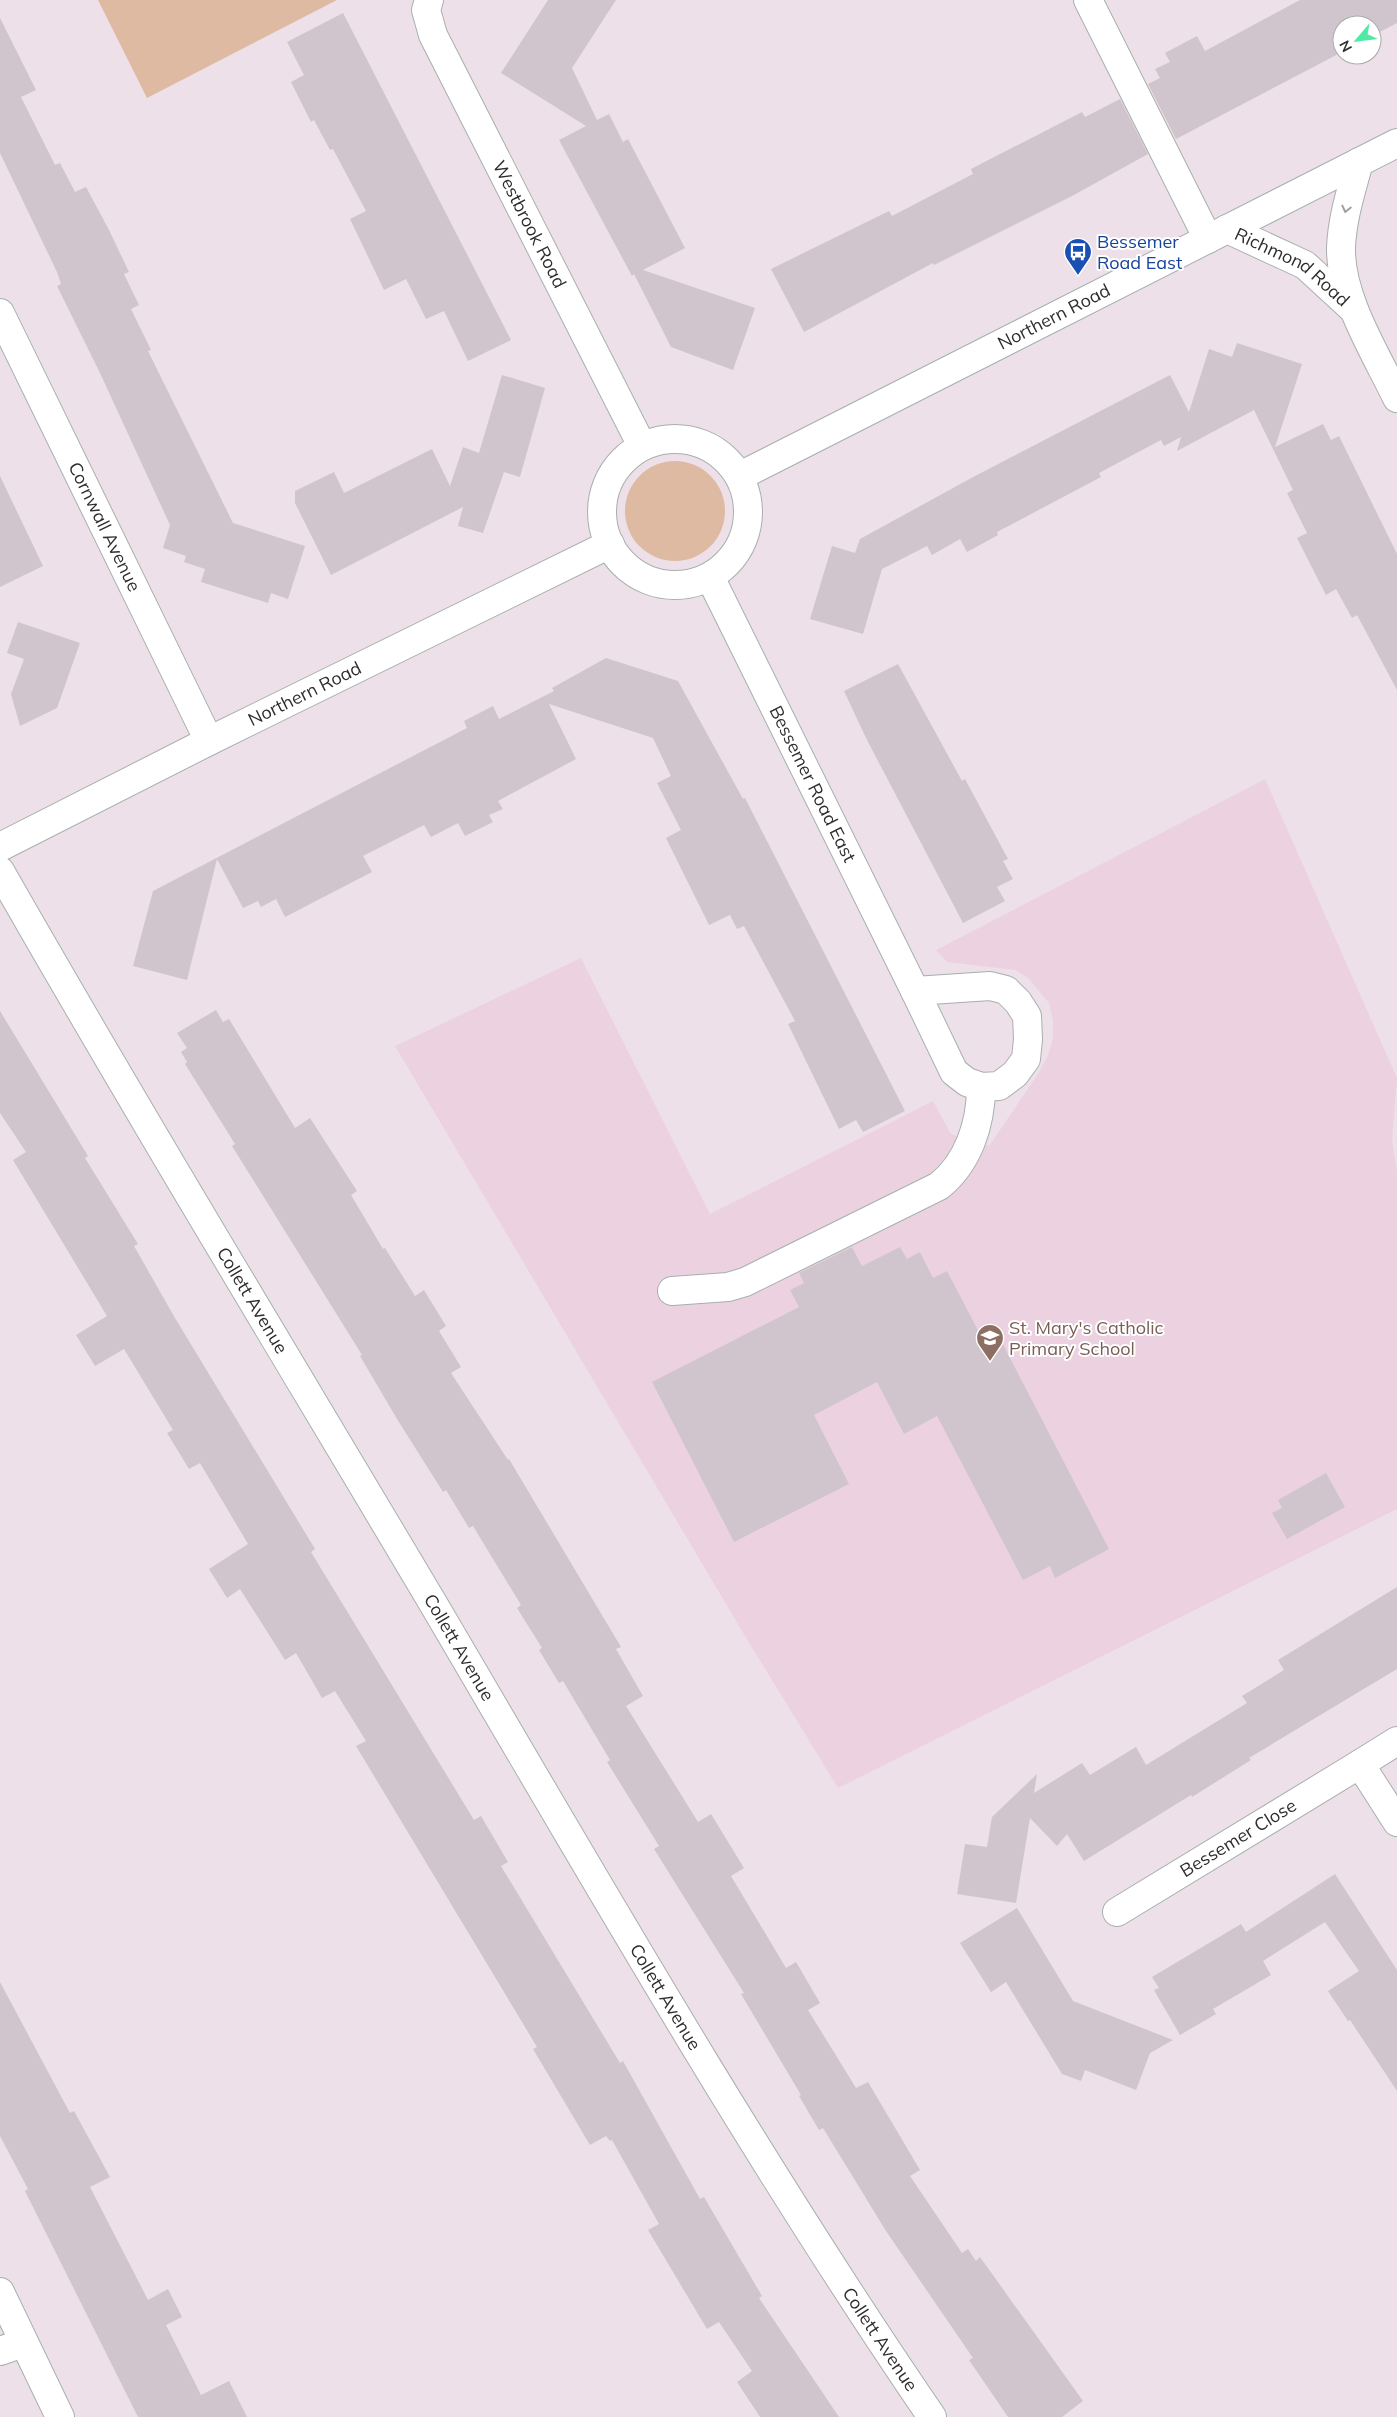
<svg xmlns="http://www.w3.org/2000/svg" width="1397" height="2417" font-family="Mulish,sans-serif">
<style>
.education{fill:#ecd2e1}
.green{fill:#debaa2}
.building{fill:#d0c5cc}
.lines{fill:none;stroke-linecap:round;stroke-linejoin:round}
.minor-casing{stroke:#a7b0ac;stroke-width:30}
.minor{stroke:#fff;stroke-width:28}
.oneway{stroke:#a0a0a0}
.labels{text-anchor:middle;stroke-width:4;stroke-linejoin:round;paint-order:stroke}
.street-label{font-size:18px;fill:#2d2d2d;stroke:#fff}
.transit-label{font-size:18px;fill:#164399;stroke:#fff;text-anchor:start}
.education-label{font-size:18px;fill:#785e54;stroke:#fff;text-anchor:start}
</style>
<rect width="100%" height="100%" fill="#ede0e9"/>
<!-- education -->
<path class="education" d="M 1265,779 L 1397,1078 L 1392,1140 L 1397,1172 L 1397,1509 L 838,1788 L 745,1636 L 395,1046 L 581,958 L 710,1214 L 933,1101 L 951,1134 L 989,1146 L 1038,1074 L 1048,1055 L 1053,1038 L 1053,1021 L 1049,1003 L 1028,978 L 1015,970 L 947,962 L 936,950 Z"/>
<!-- green -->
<path class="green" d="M 98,0 L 337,0 L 147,98 Z
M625 511a50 50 0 1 1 100 0a50 50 0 1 1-100 0Z"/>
<!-- building -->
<path class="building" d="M 548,0 L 616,0 L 572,68 L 597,120 L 609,114 L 623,142 L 628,139 L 685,248 L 643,270 L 755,308 L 733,370 L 671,347 L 634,274 L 632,276 L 559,140 L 586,126 L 501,73 Z
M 1300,0 L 1397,0 L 1397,23 L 1372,36 L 1372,25 L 1342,25 L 1342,52 L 1176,139 L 1148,84 L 1160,78 L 1155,69 L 1170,62 L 1165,53 L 1197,36 L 1205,51 Z
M 343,13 L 511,340 L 468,361 L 444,311 L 426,319 L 406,279 L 384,290 L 350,219 L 366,211 L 333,149 L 330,150 L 314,120 L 311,122 L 291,82 L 304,75 L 287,42 Z
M 0,18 L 36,90 L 21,97 L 55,165 L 60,163 L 75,192 L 86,187 L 109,230 L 129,272 L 124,274 L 139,305 L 131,309 L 151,350 L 148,351 L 233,523 L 305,546 L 288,599 L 271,593 L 268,603 L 201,582 L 205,569 L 184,562 L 186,556 L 163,548 L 170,525 L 100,373 L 57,286 L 61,284 L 57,272 L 0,153 Z
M 1120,99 L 1148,154 L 1072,196 L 934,265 L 933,263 L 804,332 L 771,269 L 889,211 L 892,216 L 973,174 L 971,169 L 1082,112 L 1085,117 Z
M 1237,343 L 1302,364 L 1275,447 L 1323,424 L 1331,440 L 1339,436 L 1397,554 L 1397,690 L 1357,615 L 1352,618 L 1336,589 L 1326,595 L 1297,538 L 1307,533 L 1287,493 L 1293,490 L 1254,410 L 1177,451 L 1181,437 L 1164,446 L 1161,440 L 1099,473 L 1101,477 L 997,532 L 998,535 L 967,552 L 960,539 L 932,555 L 927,546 L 882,569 L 863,634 L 810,619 L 832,546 L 855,553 L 860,539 L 975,476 L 1170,375 L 1189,412 L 1209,349 L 1232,357 Z
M 502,375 L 545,388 L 520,477 L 504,472 L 483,533 L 458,526 L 463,507 L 331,575 L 295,503 L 295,491 L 334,472 L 344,493 L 432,449 L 450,486 L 463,447 L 479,453 Z
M 0,476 L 43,566 L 0,587 Z
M 18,622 L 80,643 L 57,708 L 20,726 L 11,694 L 24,659 L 7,653 Z
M 606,658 L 678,681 L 743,799 L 745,798 L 905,1111 L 863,1132 L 856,1120 L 839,1129 L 788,1024 L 795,1021 L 744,926 L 737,929 L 730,915 L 709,925 L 666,838 L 681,830 L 657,783 L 671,776 L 653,738 L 549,704 L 576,759 L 498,801 L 503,809 L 489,815 L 493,822 L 465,836 L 458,823 L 431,837 L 424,825 L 363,856 L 372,872 L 285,917 L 276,899 L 261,907 L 258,901 L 243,908 L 217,859 L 187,980 L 133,966 L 153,891 L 467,728 L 464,721 L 493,706 L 499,719 L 554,691 L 552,688 Z
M 898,664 L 962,781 L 965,779 L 1008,859 L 1003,861 L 1013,879 L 997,887 L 1005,901 L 963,923 L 867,740 L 844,691 Z
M 216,1010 L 223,1022 L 229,1019 L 295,1128 L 310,1118 L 357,1191 L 351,1195 L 383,1249 L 385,1248 L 415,1296 L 424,1290 L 446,1326 L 439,1331 L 461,1367 L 451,1373 L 508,1460 L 509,1459 L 621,1647 L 616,1649 L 643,1696 L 626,1706 L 698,1822 L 711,1814 L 744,1868 L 731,1876 L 786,1968 L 796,1962 L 820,2003 L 808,2010 L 856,2088 L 868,2082 L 920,2170 L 910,2176 L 962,2253 L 968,2249 L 976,2261 L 980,2257 L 1083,2401 L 1062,2417 L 1008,2417 L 969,2360 L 973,2358 L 886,2231 L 823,2128 L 819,2130 L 799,2096 L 801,2095 L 741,1994 L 744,1993 L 654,1849 L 659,1846 L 607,1762 L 610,1760 L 563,1681 L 559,1683 L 539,1650 L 542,1648 L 517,1608 L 521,1605 L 473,1526 L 469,1528 L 446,1490 L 443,1492 L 397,1419 L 360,1356 L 362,1355 L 232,1146 L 235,1144 L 185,1064 L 187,1062 L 181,1052 L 187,1048 L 177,1033 Z
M 0,1011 L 88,1156 L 85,1158 L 138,1244 L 134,1246 L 175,1318 L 315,1549 L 311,1552 L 474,1820 L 481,1816 L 508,1862 L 501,1866 L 620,2063 L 623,2061 L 700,2199 L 704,2197 L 762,2296 L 759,2298 L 839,2417 L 760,2417 L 737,2382 L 752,2371 L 719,2322 L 707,2329 L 648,2230 L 659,2224 L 612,2140 L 610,2141 L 606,2136 L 590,2145 L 533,2049 L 537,2047 L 356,1746 L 366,1741 L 335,1691 L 322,1698 L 296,1653 L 285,1660 L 240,1589 L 227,1598 L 209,1569 L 248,1544 L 200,1463 L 189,1469 L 167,1433 L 173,1430 L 124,1349 L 95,1366 L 76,1335 L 107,1316 L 13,1160 L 26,1152 L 0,1113 Z
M 852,1247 L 862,1266 L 900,1247 L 907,1259 L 920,1252 L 933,1278 L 947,1271 L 981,1336 L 995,1329 L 1109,1549 L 1055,1578 L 1050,1566 L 1023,1580 L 937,1416 L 904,1434 L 877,1382 L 814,1415 L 849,1484 L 734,1542 L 652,1382 L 799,1307 L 790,1290 L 804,1283 L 799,1273 Z
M 1326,1473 L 1345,1507 L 1287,1539 L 1272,1513 L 1282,1508 L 1278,1500 Z
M 1397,1587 L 1397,1669 L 1249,1758 L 1251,1760 L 1192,1797 L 1191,1795 L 1084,1861 L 1067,1834 L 1057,1846 L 1030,1818 L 1016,1903 L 957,1894 L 965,1844 L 987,1847 L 992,1817 L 1037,1774 L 1034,1793 L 1082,1763 L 1090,1775 L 1136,1747 L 1146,1765 L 1247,1703 L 1242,1696 L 1284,1670 L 1278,1660 Z
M 1335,1874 L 1397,1970 L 1397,2091 L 1350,2020 L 1348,2021 L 1328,1991 L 1359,1971 L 1325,1922 L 1263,1961 L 1271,1975 L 1213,2009 L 1216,2014 L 1180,2035 L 1154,1990 L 1159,1988 L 1152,1977 L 1241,1924 L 1246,1932 Z
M 1017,1908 L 1073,2001 L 1173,2040 L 1150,2053 L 1136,2090 L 1085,2070 L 1081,2081 L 1062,2074 L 1006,1982 L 991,1992 L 960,1943 Z
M 0,1982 L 70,2113 L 74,2111 L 110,2177 L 90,2187 L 148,2300 L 168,2289 L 182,2317 L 166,2325 L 201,2395 L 229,2381 L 247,2417 L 138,2417 L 25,2191 L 28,2189 L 0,2136 Z"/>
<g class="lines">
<defs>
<g id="minor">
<path id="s1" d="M 429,0 L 426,10 L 433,35 L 642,446"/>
<path d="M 1088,0 L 1208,239"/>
<path d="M 1359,162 C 1351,191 1342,219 1341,248 C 1340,298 1376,354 1397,398"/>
<path id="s2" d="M 1227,229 L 1305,265 L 1354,310"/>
<path id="s3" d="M 0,313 L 209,741"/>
<circle cx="675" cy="512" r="73"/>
<path id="s4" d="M 740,476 L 1397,143"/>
<path id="s5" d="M 710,577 L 915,991"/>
<path id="s6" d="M 0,847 L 209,741 L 610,544"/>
<path id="s7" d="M 0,871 C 141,1118 289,1361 434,1605 C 595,1879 753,2155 932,2417"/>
<path d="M 990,986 L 1006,990 L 1018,1002 L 1027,1016 L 1028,1039 L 1026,1059 L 1015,1074 L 999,1086 L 981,1087 L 967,1082 L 954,1072 L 915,991 Z"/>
<path d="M 672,1291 L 728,1287 L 745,1282 L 939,1186 C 968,1163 981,1124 981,1087"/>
<path d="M 1360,1764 L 1397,1741"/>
<path id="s8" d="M 1117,1912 L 1360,1764 L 1397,1822"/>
<path d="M 0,2292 L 60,2417"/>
<path d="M 0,2351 L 23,2343"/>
</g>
</defs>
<!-- minor casing -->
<use href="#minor" class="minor-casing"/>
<!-- minor -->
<use href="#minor" class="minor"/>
</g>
<!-- one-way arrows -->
<defs><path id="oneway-chevron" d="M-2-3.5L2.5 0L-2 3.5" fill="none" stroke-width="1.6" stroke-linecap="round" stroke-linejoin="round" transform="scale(1.25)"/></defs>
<use class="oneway" href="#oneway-chevron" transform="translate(1346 209) rotate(103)"/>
<!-- icons -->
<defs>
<symbol id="bus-pin" viewBox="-11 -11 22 30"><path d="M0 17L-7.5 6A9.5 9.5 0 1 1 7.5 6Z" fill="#1a4fb4" stroke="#fff"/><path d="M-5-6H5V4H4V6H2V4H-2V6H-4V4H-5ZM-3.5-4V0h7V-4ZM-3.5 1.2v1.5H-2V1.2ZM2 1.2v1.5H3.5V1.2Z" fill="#fff"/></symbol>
<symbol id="school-pin" viewBox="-11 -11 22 30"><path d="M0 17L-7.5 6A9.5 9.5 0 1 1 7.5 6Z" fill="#8d6e63" stroke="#fff"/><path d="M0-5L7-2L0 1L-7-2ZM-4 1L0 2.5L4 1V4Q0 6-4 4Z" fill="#fff"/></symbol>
</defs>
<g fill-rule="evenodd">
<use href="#bus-pin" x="1062" y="236" width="32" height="43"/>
<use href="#school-pin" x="974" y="1322" width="32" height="43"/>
</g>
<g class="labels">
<!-- street labels -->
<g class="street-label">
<text dy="6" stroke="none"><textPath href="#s1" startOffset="249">Westbrook Road</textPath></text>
<text dy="6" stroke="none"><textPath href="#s2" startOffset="76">Richmond Road</textPath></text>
<text dy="6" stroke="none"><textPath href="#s4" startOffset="352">Northern Road</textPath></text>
<text dy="6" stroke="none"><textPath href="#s3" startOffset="238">Cornwall Avenue</textPath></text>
<text dy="6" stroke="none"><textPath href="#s6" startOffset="341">Northern Road</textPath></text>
<text dy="6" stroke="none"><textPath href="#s5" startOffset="231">Bessemer Road East</textPath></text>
<text dy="6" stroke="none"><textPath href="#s7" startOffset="498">Collett Avenue</textPath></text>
<text dy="6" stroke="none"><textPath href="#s7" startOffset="902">Collett Avenue</textPath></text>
<text dy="6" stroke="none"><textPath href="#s8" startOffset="142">Bessemer Close</textPath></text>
<text dy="6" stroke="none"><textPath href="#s7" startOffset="1308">Collett Avenue</textPath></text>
<text dy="6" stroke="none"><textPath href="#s7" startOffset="1712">Collett Avenue</textPath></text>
</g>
<!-- transit labels -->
<g class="transit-label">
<text x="1097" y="248">Bessemer<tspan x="1097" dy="21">Road East</tspan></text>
</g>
<!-- education labels -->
<g class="education-label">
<text x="1009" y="1334">St. Mary's Catholic<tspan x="1009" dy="21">Primary School</tspan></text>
</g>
</g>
<!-- north arrow -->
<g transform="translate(1357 40) rotate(242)"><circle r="24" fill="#ffffff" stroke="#ababab"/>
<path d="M0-4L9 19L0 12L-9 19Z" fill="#50eaa6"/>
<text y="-8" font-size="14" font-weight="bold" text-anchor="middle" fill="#2d2d2d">N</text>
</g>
</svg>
